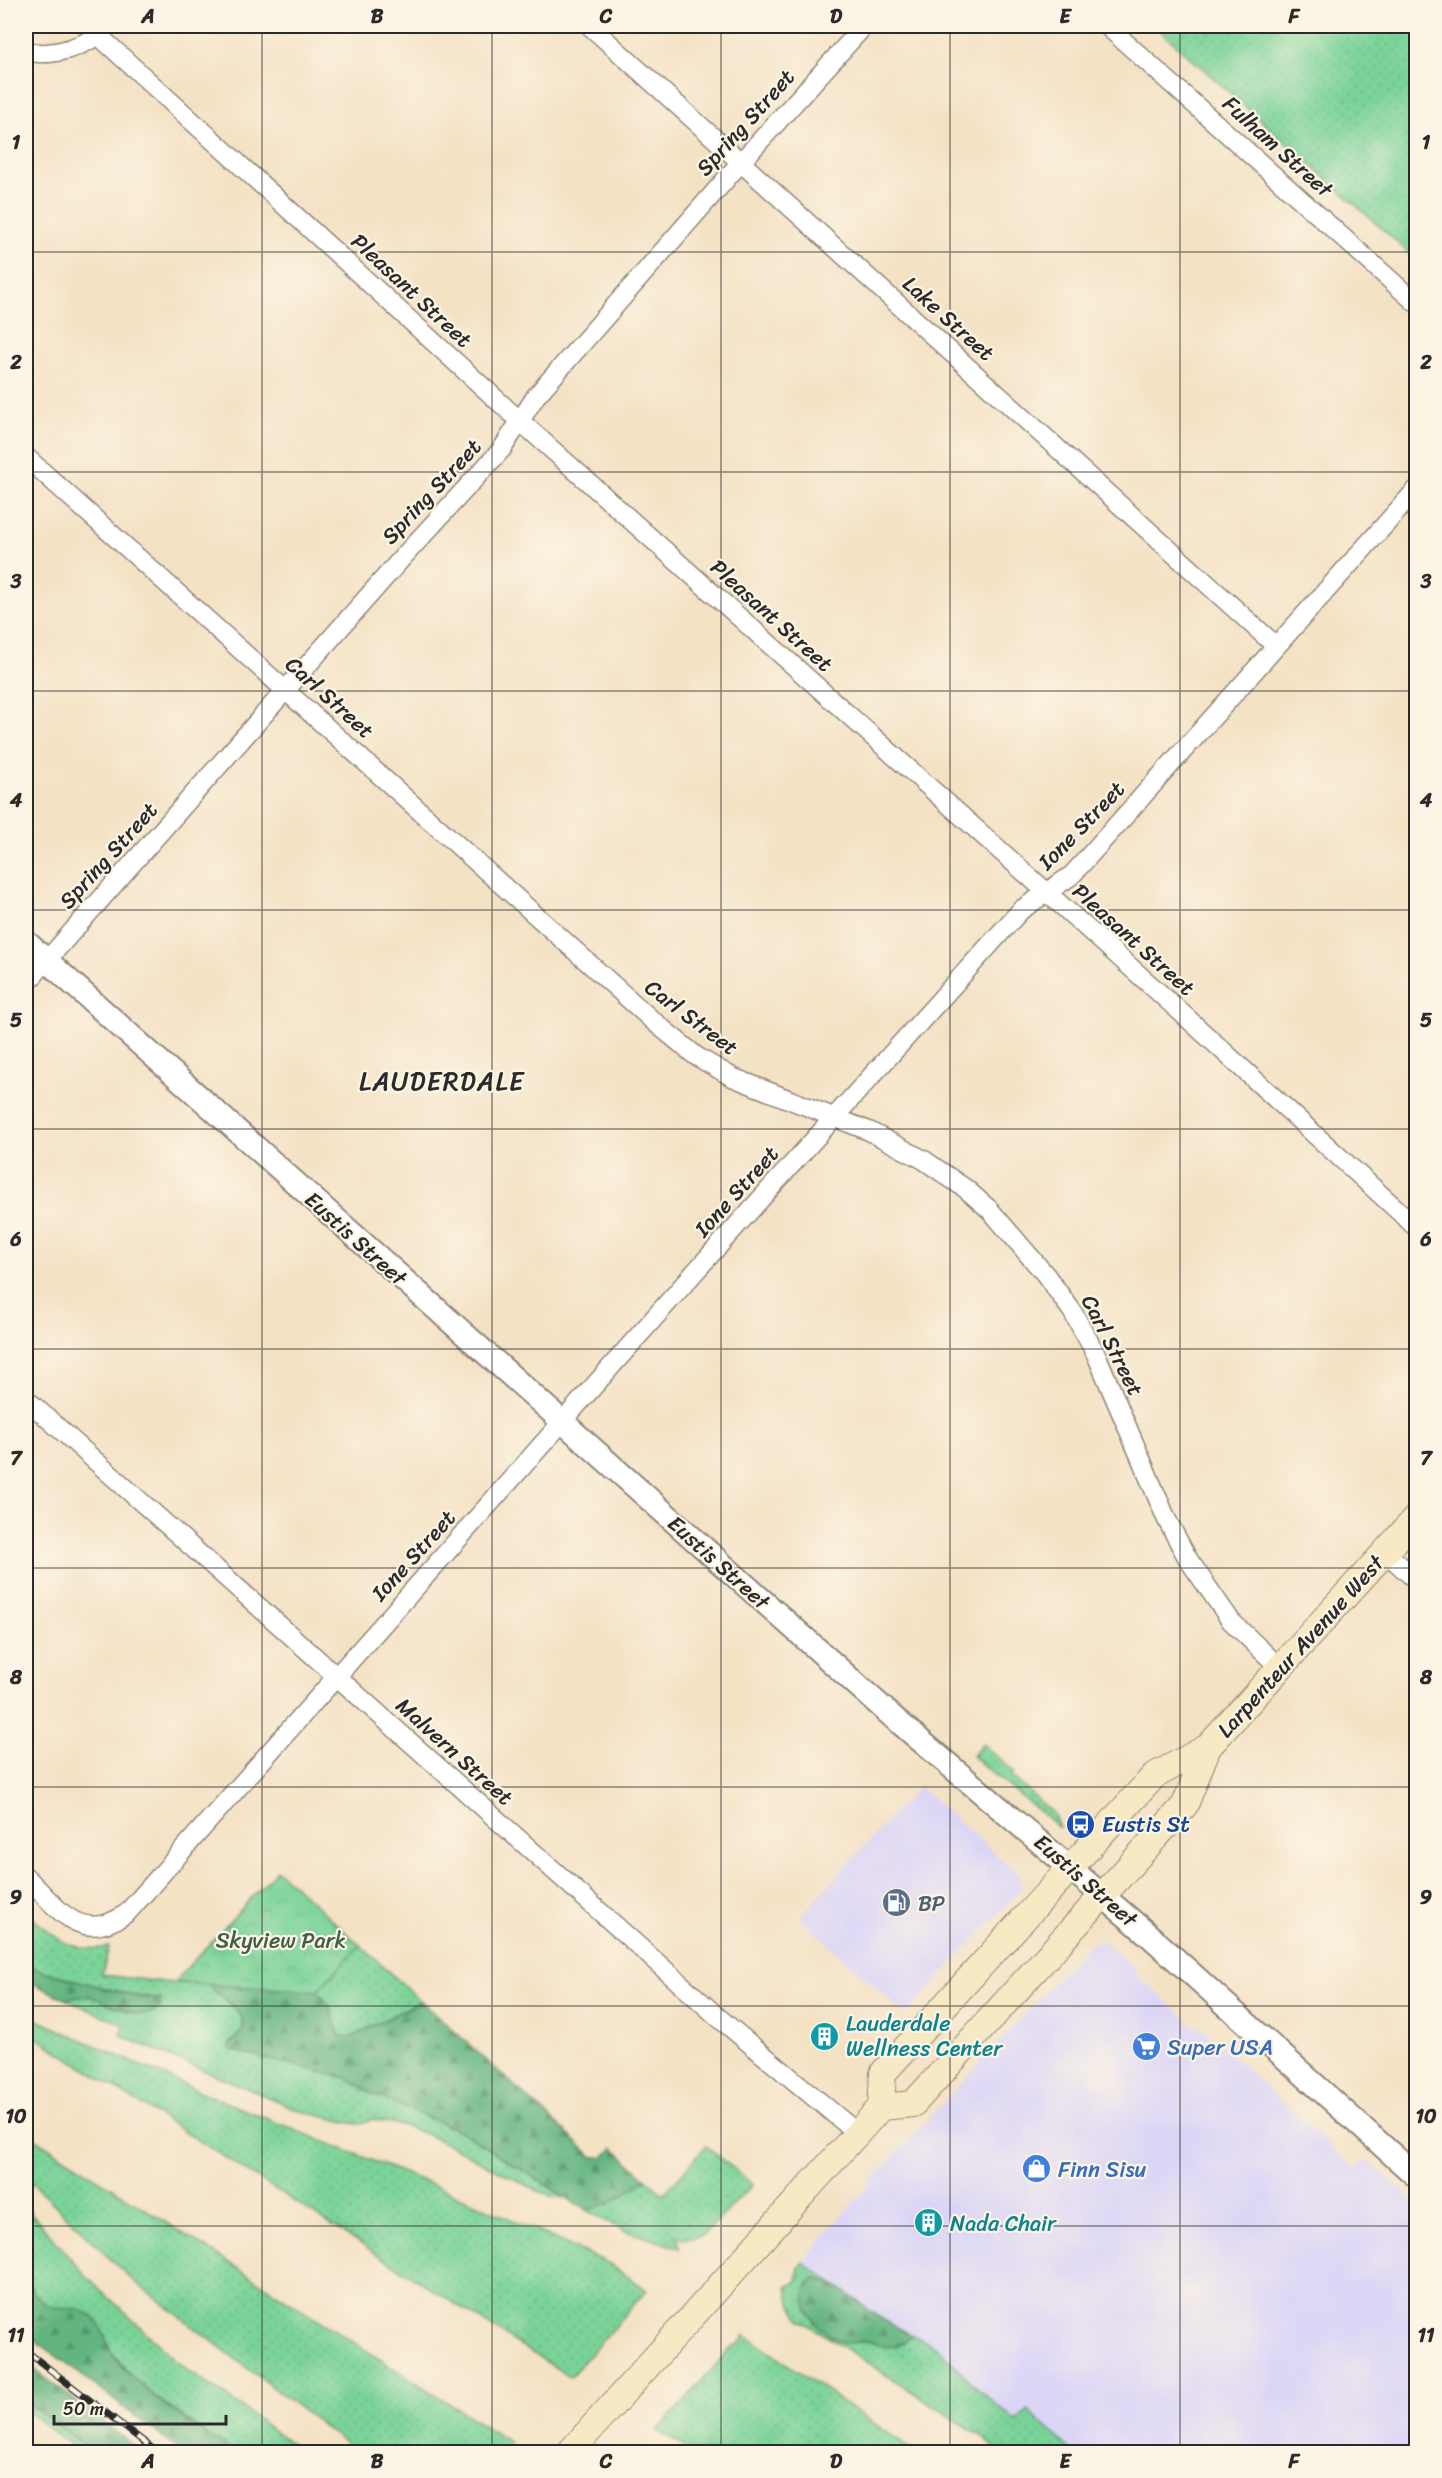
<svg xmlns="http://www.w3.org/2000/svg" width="1442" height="2478" font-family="Sriracha,sans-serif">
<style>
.built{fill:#dcd6f6}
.grass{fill:url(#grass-dots);stroke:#527f62;stroke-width:1.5}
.forest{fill:url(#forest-firs);stroke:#477056;stroke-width:1.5}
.park{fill:url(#park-crowns);stroke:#527f62;stroke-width:1.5}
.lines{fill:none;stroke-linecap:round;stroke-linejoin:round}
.minor-casing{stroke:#908678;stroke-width:21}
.tertiary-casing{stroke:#908678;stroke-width:26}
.secondary-casing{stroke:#908678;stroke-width:28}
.minor{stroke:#fff;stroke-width:18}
.tertiary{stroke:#fff;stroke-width:22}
.secondary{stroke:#f6e9c3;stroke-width:26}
.rail-casing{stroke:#2b2b2b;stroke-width:7}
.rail{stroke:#fcf5e5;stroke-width:4.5;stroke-dasharray:14;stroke-linecap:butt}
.grid{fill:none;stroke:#2b2b2b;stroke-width:1.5;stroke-opacity:0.55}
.labels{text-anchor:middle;stroke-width:4.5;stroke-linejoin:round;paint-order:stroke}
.street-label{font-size:22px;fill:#2b2b2b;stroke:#fcf5e5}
.transit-label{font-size:22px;fill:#164399;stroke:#fcf5e5;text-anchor:start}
.service-label{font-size:22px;fill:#4e5e75;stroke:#fcf5e5;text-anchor:start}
.park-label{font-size:22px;fill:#435d4c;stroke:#fcf5e5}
.culture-label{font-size:22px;fill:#0d838f;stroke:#fcf5e5;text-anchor:start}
.shop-label{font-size:22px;fill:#366cbe;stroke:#fcf5e5;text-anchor:start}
.quarter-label{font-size:26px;letter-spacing:1.5px;fill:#2b2b2b;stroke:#fcf5e5}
.neatline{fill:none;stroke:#2b2b2b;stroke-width:2}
.grid-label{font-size:20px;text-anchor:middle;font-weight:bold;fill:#2b2b2b}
</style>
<defs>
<pattern id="grass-dots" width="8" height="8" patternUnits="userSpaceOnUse" patternTransform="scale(1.5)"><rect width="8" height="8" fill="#7ad398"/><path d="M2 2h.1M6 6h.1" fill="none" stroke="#6ab583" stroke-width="1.8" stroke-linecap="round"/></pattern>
<pattern id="forest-firs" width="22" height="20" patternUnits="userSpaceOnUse" patternTransform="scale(1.5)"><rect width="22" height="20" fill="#63b580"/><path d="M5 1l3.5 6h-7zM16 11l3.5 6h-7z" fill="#529369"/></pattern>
<pattern id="park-crowns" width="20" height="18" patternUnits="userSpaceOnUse" patternTransform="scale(1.5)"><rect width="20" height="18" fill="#7ad398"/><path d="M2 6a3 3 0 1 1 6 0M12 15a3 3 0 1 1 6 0" fill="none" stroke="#6ab583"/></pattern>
</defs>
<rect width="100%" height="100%" fill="#fcf5e5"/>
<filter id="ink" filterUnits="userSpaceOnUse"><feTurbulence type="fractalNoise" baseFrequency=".0167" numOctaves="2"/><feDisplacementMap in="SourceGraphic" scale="12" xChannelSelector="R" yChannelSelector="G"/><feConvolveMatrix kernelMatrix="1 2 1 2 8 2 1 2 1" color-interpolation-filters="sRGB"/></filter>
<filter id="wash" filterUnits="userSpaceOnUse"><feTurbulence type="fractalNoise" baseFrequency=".008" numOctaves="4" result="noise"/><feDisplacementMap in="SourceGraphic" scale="24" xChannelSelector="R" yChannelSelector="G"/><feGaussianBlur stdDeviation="1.35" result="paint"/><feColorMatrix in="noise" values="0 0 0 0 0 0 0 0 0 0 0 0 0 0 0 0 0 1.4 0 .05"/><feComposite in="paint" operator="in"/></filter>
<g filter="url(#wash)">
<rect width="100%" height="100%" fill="#f4e2c5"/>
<!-- built -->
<path class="built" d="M 919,1786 L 1020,1875 L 1021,1889 L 906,2014 L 799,1918 Z
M 1105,1942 L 1138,1973 L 1137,1975 L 1198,2029 L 1200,2027 L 1352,2166 L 1354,2167 L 1368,2160 L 1416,2203 L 1416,2452 L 1073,2452 L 1028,2411 L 1016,2422 L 977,2388 L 937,2347 L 882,2319 L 803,2262 L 870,2182 L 1090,1943 Z"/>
<!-- grass -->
<path class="grass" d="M 1155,26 L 1416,26 L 1416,259 Z
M 983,1744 L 1014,1772 L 1011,1776 L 1053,1813 L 1059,1828 L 972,1756 Z
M 26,1912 C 53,1936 70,1954 109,1947 L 102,1975 L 173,1983 L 207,1984 L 239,2012 L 243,2022 L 242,2031 L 230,2043 L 231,2050 L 347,2078 L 373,2094 L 460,2131 L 566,2198 L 551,2196 L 538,2191 L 435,2138 L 405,2126 L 373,2119 L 361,2124 L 350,2123 L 304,2112 L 121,2036 L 124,2025 L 65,1999 L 82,1995 L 152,1997 L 134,1996 L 42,1971 L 26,1964 Z
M 360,1945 L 421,2001 L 350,2038 L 339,2035 L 330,2006 L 317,1991 Z
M 26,2015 L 210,2096 L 446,2190 L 606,2262 L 647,2290 L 570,2377 L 26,2031 Z
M 26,2133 L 511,2443 L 502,2452 L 357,2452 L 131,2279 L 26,2177 Z
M 706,2146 L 753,2184 L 706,2233 L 696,2237 L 678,2238 L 679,2248 L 623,2230 L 586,2210 L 610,2203 L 647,2179 L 664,2194 Z
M 26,2207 L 86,2276 L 185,2369 L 227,2396 L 302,2452 L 233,2452 L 168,2406 L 133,2378 L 111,2351 L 96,2320 L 88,2313 L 51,2308 L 35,2296 L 26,2280 Z
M 803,2262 L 835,2285 L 818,2279 L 814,2322 L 840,2341 L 868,2341 L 875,2344 L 898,2346 L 912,2335 L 937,2347 L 977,2388 L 1016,2421 L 1028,2410 L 1073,2452 L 1000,2452 L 978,2434 L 801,2320 C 793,2309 788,2300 787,2287 L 797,2282 L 799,2267 Z
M 745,2335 L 916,2452 L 695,2452 L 657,2431 L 733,2346 L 739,2344 Z
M 26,2400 L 35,2408 L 92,2452 L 80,2452 L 26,2410 Z"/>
<!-- forest -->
<path class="forest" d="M 26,1964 L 42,1971 L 134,1996 L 161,1999 L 161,2007 L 151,2013 L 136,2014 L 89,1996 L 65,1999 L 26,1980 Z
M 207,1984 L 317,1991 L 330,2006 L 339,2035 L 350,2038 L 421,2001 L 592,2156 L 603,2158 L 613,2148 L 647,2179 L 610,2203 L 586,2210 L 460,2131 L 373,2094 L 347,2078 L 230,2050 L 229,2046 C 232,2041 239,2037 242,2031 C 251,2012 217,1996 207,1984 Z
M 818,2279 L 835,2285 L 882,2319 L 912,2335 C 901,2344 894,2350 879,2345 C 875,2344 870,2341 866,2341 C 857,2340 851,2345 843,2342 C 821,2335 793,2303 811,2280 Z
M 26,2280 C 48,2323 62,2298 90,2315 C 102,2322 104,2338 110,2350 C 116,2360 125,2371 134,2378 C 163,2407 200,2429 233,2452 L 182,2452 L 26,2333 Z
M 26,2363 L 142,2452 L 92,2452 L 26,2400 Z"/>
<!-- park -->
<path class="park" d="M 277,1870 L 360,1945 L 317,1991 L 174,1982 Z"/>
</g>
<g filter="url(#ink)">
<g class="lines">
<defs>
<path id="minor" d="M 590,26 L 1276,646
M 1107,26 L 1416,303
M 99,36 L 520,421 L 1175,1007 L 1416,1227
M 26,51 C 52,58 90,46 107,26
M 26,457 L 652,1020 L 696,1056 L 732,1077 L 869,1131 L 924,1160 L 966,1189 L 990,1210 L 1045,1274 L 1072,1311 L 1096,1354 L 1167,1520 L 1188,1559 L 1231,1621 L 1280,1668
M 26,984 L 402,558 L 502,449 L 536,396 L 741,162 L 864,26
M 26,1399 L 719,2018 L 857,2133
M 1385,1552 L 1416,1580
M 26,1877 C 59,1909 80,1946 127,1913 L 694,1273 L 1021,910 L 1072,875 L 1416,490"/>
<path id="tertiary" d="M 26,942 L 894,1718 L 1151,1937 L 1416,2176"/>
<path id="secondary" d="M 881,2107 L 913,2104 L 1185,1805 L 1208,1747 L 1416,1518
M 570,2452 L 881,2107 L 883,2073 L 1154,1776 L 1208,1747"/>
</defs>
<!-- minor casing -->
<use href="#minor" class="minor-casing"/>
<!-- tertiary casing -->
<use href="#tertiary" class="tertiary-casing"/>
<!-- secondary casing -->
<use href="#secondary" class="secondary-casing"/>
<!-- minor -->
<use href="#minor" class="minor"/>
<!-- tertiary -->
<use href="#tertiary" class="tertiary"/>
<!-- secondary -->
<use href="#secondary" class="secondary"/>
<defs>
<path id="rail" d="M 26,2351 L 157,2452"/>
</defs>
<!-- rail casing -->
<use href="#rail" class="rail-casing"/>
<!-- rail -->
<use href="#rail" class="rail"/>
</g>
</g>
<!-- grid -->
<path class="grid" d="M 262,26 L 262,2452M 492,26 L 492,2452M 721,26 L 721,2452M 950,26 L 950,2452M 1180,26 L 1180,2452M 26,252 L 1416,252M 26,472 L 1416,472M 26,691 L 1416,691M 26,910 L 1416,910M 26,1129 L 1416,1129M 26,1349 L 1416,1349M 26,1568 L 1416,1568M 26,1787 L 1416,1787M 26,2006 L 1416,2006M 26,2226 L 1416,2226"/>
<!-- icons -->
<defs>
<symbol id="bus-disc" viewBox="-11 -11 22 22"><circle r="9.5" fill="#1a4fb4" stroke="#fcf5e5"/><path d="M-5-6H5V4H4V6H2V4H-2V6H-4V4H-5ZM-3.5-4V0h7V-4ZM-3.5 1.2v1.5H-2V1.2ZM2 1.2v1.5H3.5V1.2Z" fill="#fff"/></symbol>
<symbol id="fuel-disc" viewBox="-11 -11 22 22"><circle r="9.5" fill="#5c6f8a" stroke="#fcf5e5"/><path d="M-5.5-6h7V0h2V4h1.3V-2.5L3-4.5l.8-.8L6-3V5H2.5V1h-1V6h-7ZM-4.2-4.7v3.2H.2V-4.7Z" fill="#fff"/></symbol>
<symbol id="building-disc" viewBox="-11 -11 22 22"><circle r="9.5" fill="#0f9aa8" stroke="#fcf5e5"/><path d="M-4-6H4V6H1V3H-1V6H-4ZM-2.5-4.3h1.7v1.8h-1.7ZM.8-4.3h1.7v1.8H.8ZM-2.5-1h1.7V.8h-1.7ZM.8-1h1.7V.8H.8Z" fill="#fff"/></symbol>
<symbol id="supermarket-disc" viewBox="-11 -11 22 22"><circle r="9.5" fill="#3f7fe0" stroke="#fcf5e5"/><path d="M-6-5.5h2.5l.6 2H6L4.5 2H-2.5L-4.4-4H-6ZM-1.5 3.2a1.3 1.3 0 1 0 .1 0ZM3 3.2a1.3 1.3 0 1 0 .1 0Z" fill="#fff"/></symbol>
<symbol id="shop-disc" viewBox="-11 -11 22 22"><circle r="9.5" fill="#3f7fe0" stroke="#fcf5e5"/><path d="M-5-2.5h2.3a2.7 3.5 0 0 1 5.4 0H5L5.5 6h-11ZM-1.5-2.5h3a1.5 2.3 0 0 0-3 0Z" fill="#fff"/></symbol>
</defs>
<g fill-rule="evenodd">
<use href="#bus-disc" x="1064" y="1808" width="33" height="33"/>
<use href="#fuel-disc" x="880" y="1886" width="33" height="33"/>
<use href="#building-disc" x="808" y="2020" width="33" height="33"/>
<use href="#supermarket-disc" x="1130" y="2030" width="33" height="33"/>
<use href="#shop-disc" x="1020" y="2152" width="33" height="33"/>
<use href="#building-disc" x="912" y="2206" width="33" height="33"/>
</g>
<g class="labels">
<!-- street labels -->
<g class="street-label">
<text transform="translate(745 122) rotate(-48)" y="8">Spring Street</text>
<text transform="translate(1278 146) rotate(42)" y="8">Fulham Street</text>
<text transform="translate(412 290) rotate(43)" y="8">Pleasant Street</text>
<text transform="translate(949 318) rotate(42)" y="8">Lake Street</text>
<text transform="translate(431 491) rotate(-47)" y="8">Spring Street</text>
<text transform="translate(772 615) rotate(42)" y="8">Pleasant Street</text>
<text transform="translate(330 697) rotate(42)" y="8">Carl Street</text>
<text transform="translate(1081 825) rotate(-46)" y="8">Ione Street</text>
<text transform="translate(108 855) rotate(-48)" y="8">Spring Street</text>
<text transform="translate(1134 939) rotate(42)" y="8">Pleasant Street</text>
<text transform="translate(692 1017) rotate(37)" y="8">Carl Street</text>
<text transform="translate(736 1191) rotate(-48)" y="8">Ione Street</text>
<text transform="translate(356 1238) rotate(42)" y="8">Eustis Street</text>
<text transform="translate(1113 1345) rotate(63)" y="8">Carl Street</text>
<text transform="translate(413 1555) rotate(-48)" y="8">Ione Street</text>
<text transform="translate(719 1562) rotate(42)" y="8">Eustis Street</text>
<text transform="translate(1300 1646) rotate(-48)" y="8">Larpenteur Avenue West</text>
<text transform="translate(455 1751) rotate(42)" y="8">Malvern Street</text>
<text transform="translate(1086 1880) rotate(41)" y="8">Eustis Street</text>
</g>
<!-- transit labels -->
<g class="transit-label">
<text x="1102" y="1832">Eustis St</text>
</g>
<!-- service labels -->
<g class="service-label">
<text x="918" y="1911">BP</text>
</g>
<!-- park labels -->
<g class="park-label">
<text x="281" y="1948">Skyview Park</text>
</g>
<!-- culture labels -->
<g class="culture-label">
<text x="846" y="2031">Lauderdale<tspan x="846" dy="25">Wellness Center</tspan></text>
<text x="950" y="2231">Nada Chair</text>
</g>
<!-- shop labels -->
<g class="shop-label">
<text x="1167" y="2055">Super USA</text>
<text x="1058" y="2177">Finn Sisu</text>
</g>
<!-- quarter labels -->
<g class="quarter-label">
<text x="442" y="1090">LAUDERDALE</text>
</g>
</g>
<!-- margin -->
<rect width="1442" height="2478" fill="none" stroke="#fcf5e5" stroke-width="66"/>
<!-- scale -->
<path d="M54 2415v9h172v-9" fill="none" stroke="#2b2b2b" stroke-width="3"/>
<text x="63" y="2415" font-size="18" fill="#2b2b2b" stroke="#fcf5e5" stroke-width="4.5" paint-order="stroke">50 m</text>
<rect x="33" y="33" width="1376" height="2412" class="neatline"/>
<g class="grid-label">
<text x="148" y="23">A</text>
<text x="377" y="23">B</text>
<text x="606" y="23">C</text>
<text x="836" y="23">D</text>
<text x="1065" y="23">E</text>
<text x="1294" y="23">F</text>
<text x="16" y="149">1</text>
<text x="1426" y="149">1</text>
<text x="16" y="369">2</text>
<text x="1426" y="369">2</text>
<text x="16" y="588">3</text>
<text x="1426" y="588">3</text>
<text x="16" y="807">4</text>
<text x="1426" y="807">4</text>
<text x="16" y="1027">5</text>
<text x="1426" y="1027">5</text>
<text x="16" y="1246">6</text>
<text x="1426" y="1246">6</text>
<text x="16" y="1465">7</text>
<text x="1426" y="1465">7</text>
<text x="16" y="1684">8</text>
<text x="1426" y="1684">8</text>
<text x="16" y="1904">9</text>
<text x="1426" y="1904">9</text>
<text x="16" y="2123">10</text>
<text x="1426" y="2123">10</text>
<text x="16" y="2342">11</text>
<text x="1426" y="2342">11</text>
<text x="148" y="2468">A</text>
<text x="377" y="2468">B</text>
<text x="606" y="2468">C</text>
<text x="836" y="2468">D</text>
<text x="1065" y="2468">E</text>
<text x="1294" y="2468">F</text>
</g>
</svg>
